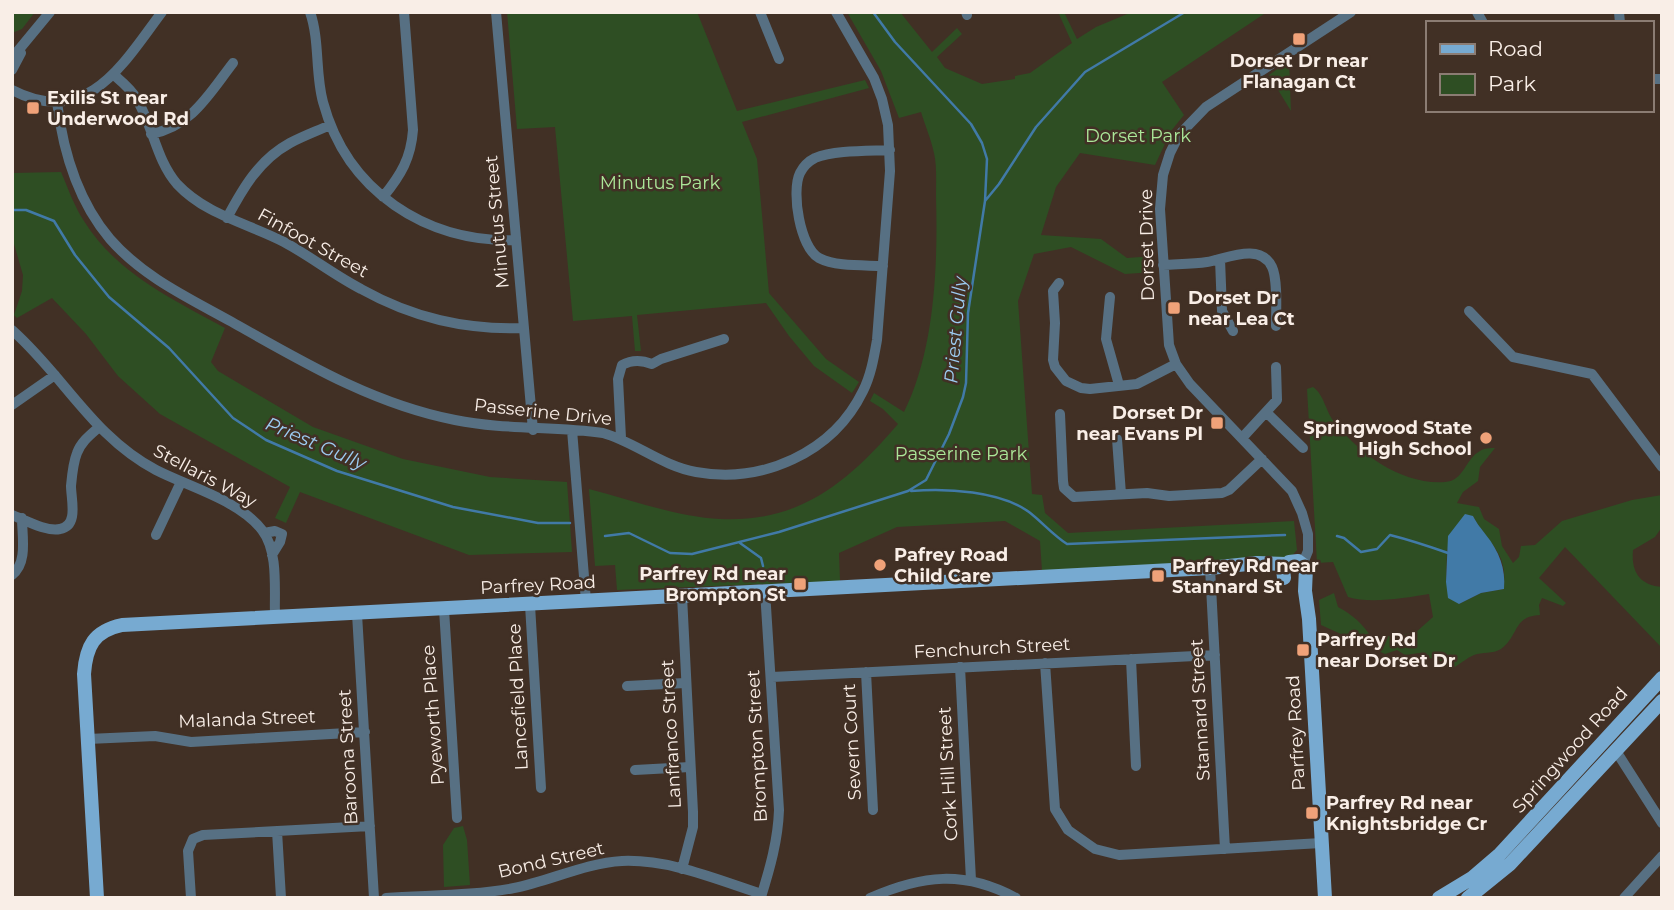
<svg xmlns="http://www.w3.org/2000/svg" width="1674" height="910" font-family="Montserrat,sans-serif">
<style>
.green{fill:#2e4e23;fill-rule:evenodd}
.water{fill:#417aa7}
.lines{fill:none;stroke-linecap:round;stroke-linejoin:round}
.stream{stroke:#417aa7;stroke-width:2.5}
.minor{stroke:#577083;stroke-width:10}
.major{stroke:#77aad1;stroke-width:14}
.poi-dot{fill:#f0a279;stroke:#413025;stroke-width:2.5}
.labels{text-anchor:middle;stroke-width:5;stroke-linejoin:round;paint-order:stroke}
.poi-label{font-size:18px;font-weight:bold;fill:#f9eee7;stroke:#413025;text-anchor:start}
.park-label{font-size:18px;fill:#abe798;stroke:#413025}
.street-label{font-size:18px;fill:#f9eee7;stroke:#413025}
.water-label{font-size:19px;font-style:italic;fill:#9dccf2;stroke:#413025}
</style>
<rect width="100%" height="100%" fill="#413025"/>
<!-- green -->
<path class="green" d="M 12,12 L 35,12 L 22,29 L 12,33 Z
M 507,12 L 697,12 L 737,111 L 865,80 L 869,88 L 742,122 L 757,159 L 769,293 L 826,359 L 859,382 L 852,393 L 814,366 L 789,336 L 766,303 L 637,315 L 641,351 L 635,351 L 632,316 L 573,321 L 555,127 L 517,129 Z
M 847,12 L 900,12 L 932,52 L 957,28 L 962,34 L 937,57 L 945,68 L 982,84 L 1015,79 L 1015,76 L 1030,73 L 1072,43 L 1058,12 L 1064,12 L 1077,39 L 1096,27 L 1132,12 L 1267,12 L 1162,82 L 1184,115 L 1171,131 L 1155,165 L 1080,153 L 1056,187 L 1041,235 L 1101,239 L 1127,258 L 1154,256 L 1154,272 L 1125,274 L 1071,247 L 1034,254 L 1018,301 L 1032,494 L 1042,495 L 1045,513 L 1068,533 L 1294,521 L 1297,550 L 1290,558 L 1042,571 L 1040,541 L 1005,521 L 897,527 L 839,553 L 840,581 L 617,590 L 615,565 L 595,566 L 589,489 C 631,500 678,517 720,519 C 801,523 849,481 898,424 L 883,409 L 870,401 L 874,393 L 904,412 C 935,350 938,264 936,196 C 936,182 937,166 934,153 C 931,139 925,125 921,112 L 899,118 L 881,71 Z
M 1289,61 L 1291,111 L 1269,75 Z
M 61,172 C 68,188 74,206 84,221 C 116,273 174,300 225,328 L 211,362 L 218,371 L 313,427 L 403,459 L 490,477 L 567,482 L 572,552 L 469,555 L 300,492 L 286,523 L 275,518 L 290,487 L 160,414 L 118,376 L 86,334 L 52,298 L 17,318 L 14,315 L 22,291 L 23,275 L 12,237 L 12,173 Z
M 1313,387 C 1324,394 1326,413 1335,423 C 1361,455 1402,485 1445,482 C 1464,481 1465,459 1480,451 C 1484,448 1491,448 1495,448 L 1480,467 L 1478,481 L 1463,492 L 1457,503 L 1479,507 L 1484,519 L 1499,529 L 1502,546 L 1513,563 L 1519,557 L 1521,546 L 1535,545 L 1562,521 L 1632,500 L 1662,495 L 1662,527 L 1655,537 L 1633,550 C 1631,571 1639,585 1662,587 L 1660,611 L 1662,613 L 1662,648 L 1565,547 L 1539,578 L 1566,603 L 1563,606 L 1542,598 L 1539,605 L 1540,615 C 1513,616 1519,636 1501,649 C 1493,654 1482,652 1474,655 C 1467,658 1461,663 1455,667 C 1443,659 1431,661 1419,653 L 1405,655 L 1397,650 L 1385,654 L 1321,625 L 1319,600 L 1334,593 L 1338,607 C 1353,615 1363,624 1372,638 L 1415,633 L 1433,617 L 1429,594 C 1405,598 1370,604 1348,597 L 1333,562 L 1317,563 L 1307,389 ZM 1473,516 C 1480,531 1501,550 1503,566 C 1505,573 1504,582 1504,589 L 1481,593 L 1459,604 L 1446,582 L 1447,550 Z
M 463,826 L 467,840 L 470,885 L 444,887 L 443,845 L 454,828 Z"/>
<!-- water -->
<path class="water" d="M 1465,514 L 1473,516 C 1477,524 1481,528 1486,535 C 1499,551 1506,569 1504,589 L 1481,593 L 1459,604 L 1448,598 L 1446,582 L 1448,536 Z"/>
<g class="lines">
<!-- stream -->
<path class="stream" d="M 985,201 L 999,184 L 1036,127 L 1085,72 L 1185,12
M 12,210 L 26,210 L 54,221 L 75,255 L 109,297 L 169,348 L 233,418 L 266,440 L 337,471 L 453,507 L 538,523 L 570,523
M 911,491 C 947,488 1000,491 1029,512 C 1042,522 1053,535 1067,544 L 1285,535
M 605,536 L 629,533 L 670,553 L 692,554 L 779,532 L 908,491 L 926,480 L 949,434 L 963,397 L 966,383 L 968,313 L 985,201 L 987,159 L 982,143 L 971,124 L 895,42 L 873,12
M 1337,536 L 1344,538 L 1361,552 L 1377,549 L 1390,535 C 1410,540 1428,546 1448,553
M 740,543 L 761,558 L 763,566"/>
<!-- minor -->
<path class="minor" d="M 310,12 C 320,41 315,73 323,102 C 347,191 426,243 516,240
M 496,12 L 533,430
M 760,12 L 779,59
M 966,12 L 967,15
M 1477,12 L 1483,23
M 1619,12 L 1620,23
M 12,58 L 50,12
M 12,70 L 21,53
M 114,75 C 122,82 131,89 136,98 C 153,125 156,160 177,184 C 206,215 247,223 284,242 C 310,256 334,275 361,289 C 413,318 465,330 524,328
M 1651,79 L 1662,79
M 12,90 C 87,129 123,64 162,12
M 57,102 C 63,152 77,200 110,239 C 143,277 189,298 232,322 C 303,362 373,404 455,420 C 505,430 553,426 603,433 C 635,442 662,466 696,472 C 762,484 833,453 863,391 C 871,375 874,357 877,340 L 890,171 L 888,125 L 882,99 L 874,78 L 836,12
M 151,134 C 192,126 209,94 233,63
M 383,197 C 401,175 411,158 413,130 L 404,12
M 227,218 C 243,188 259,160 290,143 C 303,136 317,131 330,125
M 1220,259 L 1222,311 L 1233,331
M 1163,265 C 1178,264 1193,264 1207,262 C 1226,259 1260,242 1272,267 C 1278,280 1276,311 1276,326
M 883,266 C 864,265 836,267 819,258 C 800,248 791,191 800,173 C 803,167 809,161 815,158 C 834,150 869,151 890,150
M 1059,283 L 1053,291 L 1055,323 L 1053,360 L 1055,367 L 1066,381 L 1081,388 L 1090,389 L 1137,384 L 1176,364
M 1110,297 L 1106,339 L 1119,385
M 1469,311 L 1513,357 L 1592,374 L 1662,467
M 12,330 C 64,376 93,437 156,470 C 189,487 239,500 262,530 C 279,552 274,591 275,618
M 12,405 L 55,375
M 1267,413 L 1303,448
M 1060,414 L 1063,481 L 1064,488 L 1074,497 L 1147,493 L 1169,496 L 1222,493 L 1229,490 L 1262,459
M 572,430 L 586,601
M 621,438 L 618,379 L 622,365 C 631,360 642,360 652,364 L 661,359 L 724,339
M 1242,438 L 1277,400 L 1276,367
M 1117,439 L 1121,494
M 12,515 C 25,520 46,532 60,529 C 79,526 71,499 71,486 C 72,475 73,463 77,453 C 81,442 90,435 98,428
M 264,533 L 275,531 L 282,534 L 280,542 L 272,555
M 156,535 L 181,482
M 1303,563 L 1308,551 L 1308,534 L 1302,513 L 1292,491 L 1190,384 L 1176,364 L 1169,345 L 1160,209 L 1163,175 L 1170,153 L 1179,135 L 1206,107 L 1351,12
M 1210,568 L 1225,849
M 12,575 C 28,563 22,536 22,518
M 530,605 L 541,788
M 444,609 L 457,818
M 357,614 L 374,898
M 1131,659 L 1136,766
M 1045,663 L 1055,809 L 1068,830 L 1095,849 L 1119,855 L 1321,843
M 960,667 L 971,880
M 866,672 L 873,810
M 772,677 L 1215,655
M 627,686 L 685,683
M 88,739 L 155,736 L 191,742 L 365,732
M 1616,751 L 1662,823
M 635,770 L 690,767
M 277,831 L 281,898
M 682,869 L 693,827 L 693,812 L 682,596
M 761,897 C 770,868 778,840 779,810 L 765,591
M 191,898 L 188,851 L 193,839 L 203,835 L 370,826
M 386,898 C 428,895 472,896 514,888 C 550,881 585,863 622,861 C 670,859 718,880 762,894
M 870,898 C 922,875 964,870 1016,898
M 1624,898 L 1662,856"/>
<!-- major -->
<path class="major" d="M 1284,578 L 1283,569 L 1289,562 L 1298,561 L 1306,567 L 1305,591 L 1309,619 L 1325,898
M 97,898 L 84,674 C 86,646 94,631 122,625 L 1210,568 L 1257,563 L 1286,564
M 1439,898 L 1472,878 L 1500,854 L 1662,678
M 1468,898 L 1510,864 L 1662,701"/>
</g>
<!-- markers -->
<g class="poi-dot">
<rect x="1292" y="32" width="14" height="14" rx="3.5"/>
<rect x="26" y="101" width="14" height="14" rx="3.5"/>
<rect x="1167" y="301" width="14" height="14" rx="3.5"/>
<rect x="1210" y="416" width="14" height="14" rx="3.5"/>
<circle cx="1486" cy="438" r="7"/>
<circle cx="880" cy="565" r="7"/>
<rect x="1151" y="569" width="14" height="14" rx="3.5"/>
<rect x="793" y="577" width="14" height="14" rx="3.5"/>
<rect x="1296" y="643" width="14" height="14" rx="3.5"/>
<rect x="1305" y="806" width="14" height="14" rx="3.5"/>
</g>
<g class="labels">
<!-- poi labels -->
<g class="poi-label">
<text x="1299" y="67" text-anchor="middle">Dorset Dr near<tspan x="1299" dy="21">Flanagan Ct</tspan></text>
<text x="47" y="104">Exilis St near<tspan x="47" dy="21">Underwood Rd</tspan></text>
<text x="1188" y="304">Dorset Dr<tspan x="1188" dy="21">near Lea Ct</tspan></text>
<text x="1203" y="419" text-anchor="end">Dorset Dr<tspan x="1203" dy="21">near Evans Pl</tspan></text>
<text x="1472" y="434" text-anchor="end">Springwood State<tspan x="1472" dy="21">High School</tspan></text>
<text x="894" y="561">Pafrey Road<tspan x="894" dy="21">Child Care</tspan></text>
<text x="1172" y="572">Parfrey Rd near<tspan x="1172" dy="21">Stannard St</tspan></text>
<text x="786" y="580" text-anchor="end">Parfrey Rd near<tspan x="786" dy="21">Brompton St</tspan></text>
<text x="1317" y="646">Parfrey Rd<tspan x="1317" dy="21">near Dorset Dr</tspan></text>
<text x="1326" y="809">Parfrey Rd near<tspan x="1326" dy="21">Knightsbridge Cr</tspan></text>
</g>
<!-- park labels -->
<g class="park-label">
<text x="1138" y="142">Dorset Park</text>
<text x="660" y="189">Minutus Park</text>
<text x="961" y="460">Passerine Park</text>
</g>
<!-- street labels -->
<g class="street-label">
<text transform="translate(497 222) rotate(-95)" y="6">Minutus Street</text>
<text transform="translate(313 243) rotate(29)" y="6">Finfoot Street</text>
<text transform="translate(1147 245) rotate(-91)" y="6">Dorset Drive</text>
<text transform="translate(543 412) rotate(6)" y="6">Passerine Drive</text>
<text transform="translate(205 476) rotate(28)" y="6">Stellaris Way</text>
<text transform="translate(538 585) rotate(-3)" y="6">Parfrey Road</text>
<text transform="translate(992 648) rotate(-3)" y="6">Fenchurch Street</text>
<text transform="translate(518 697) rotate(-93)" y="6">Lancefield Place</text>
<text transform="translate(1200 710) rotate(-93)" y="6">Stannard Street</text>
<text transform="translate(433 715) rotate(-94)" y="6">Pyeworth Place</text>
<text transform="translate(247 719) rotate(-2)" y="6">Malanda Street</text>
<text transform="translate(1296 733) rotate(-93)" y="6">Parfrey Road</text>
<text transform="translate(671 734) rotate(-93)" y="6">Lanfranco Street</text>
<text transform="translate(852 742) rotate(-93)" y="6">Severn Court</text>
<text transform="translate(757 746) rotate(-93)" y="6">Brompton Street</text>
<text transform="translate(1570 750) rotate(-48)" y="6">Springwood Road</text>
<text transform="translate(348 757) rotate(-93)" y="6">Baroona Street</text>
<text transform="translate(948 774) rotate(-93)" y="6">Cork Hill Street</text>
<text transform="translate(551 860) rotate(-13)" y="6">Bond Street</text>
</g>
<!-- water labels -->
<g class="water-label">
<text transform="translate(955 330) rotate(-85)" y="7">Priest Gully</text>
<text transform="translate(316 443) rotate(23)" y="7">Priest Gully</text>
</g>
</g>
<!-- border -->
<rect width="1674" height="910" fill="none" stroke="#f9eee7" stroke-width="28"/>
<!-- legend -->
<rect x="1426" y="21" width="228" height="91" fill="#413025" stroke="#8b7c73" stroke-width="2"/>
<rect x="1440" y="44" width="35" height="10" fill="#77aad1" stroke="#8b7c73" stroke-width="2"/>
<text x="1488" y="56" font-size="21" fill="#f9eee7">Road</text>
<rect x="1440" y="74" width="35" height="21" fill="#2e4e23" stroke="#8b7c73" stroke-width="2"/>
<text x="1488" y="91" font-size="21" fill="#f9eee7">Park</text>
</svg>
